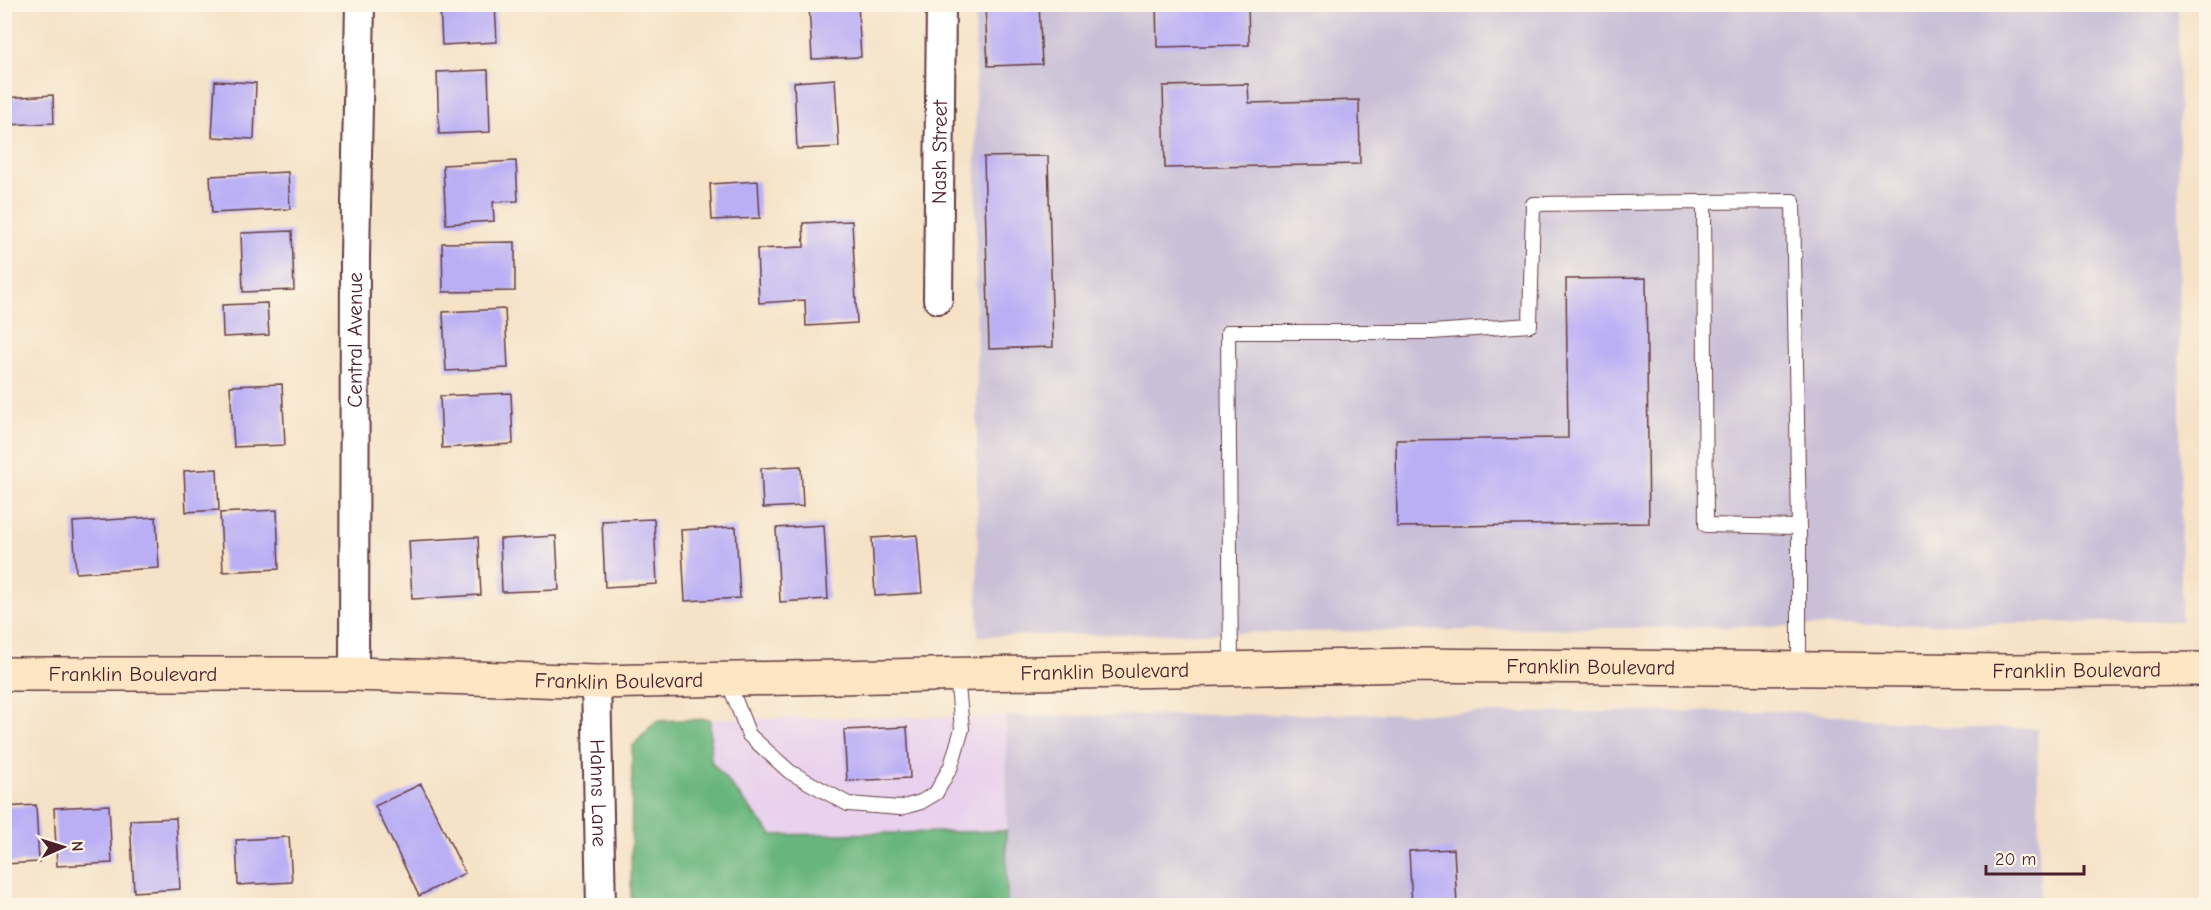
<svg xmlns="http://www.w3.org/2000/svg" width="2211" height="910" font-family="'Comic Neue',sans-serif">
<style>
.built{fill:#e9d2ed}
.industrial{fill:#c9bfd7}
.forest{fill:#69b57e;stroke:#5a6a54;stroke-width:1.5}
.building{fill:#baaff5}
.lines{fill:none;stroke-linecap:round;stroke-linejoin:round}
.lane-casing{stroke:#643c42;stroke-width:16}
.street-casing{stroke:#643c42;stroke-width:32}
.secondary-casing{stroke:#643c42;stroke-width:36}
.lane{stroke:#fff;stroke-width:14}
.street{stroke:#fff;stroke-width:28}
.secondary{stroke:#fce6c4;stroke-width:33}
.labels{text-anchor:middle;stroke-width:4.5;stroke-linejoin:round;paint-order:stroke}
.street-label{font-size:21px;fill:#4a1f2b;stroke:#fcf5e5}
</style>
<rect width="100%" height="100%" fill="#fcf5e5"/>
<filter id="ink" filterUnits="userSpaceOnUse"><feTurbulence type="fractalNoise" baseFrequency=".0167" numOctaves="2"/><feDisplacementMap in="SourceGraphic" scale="12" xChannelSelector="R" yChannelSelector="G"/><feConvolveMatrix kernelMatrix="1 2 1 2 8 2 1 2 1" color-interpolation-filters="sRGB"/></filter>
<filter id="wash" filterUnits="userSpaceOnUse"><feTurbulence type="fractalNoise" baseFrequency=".008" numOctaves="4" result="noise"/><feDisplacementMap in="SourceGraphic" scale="24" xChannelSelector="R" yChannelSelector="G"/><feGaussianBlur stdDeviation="1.35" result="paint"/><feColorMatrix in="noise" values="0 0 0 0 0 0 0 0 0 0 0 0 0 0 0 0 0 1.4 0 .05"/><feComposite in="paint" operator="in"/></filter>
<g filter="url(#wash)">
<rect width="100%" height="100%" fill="#f5e2c7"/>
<!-- built -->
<path class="built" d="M 1006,716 L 1006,831 L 772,835 L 711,761 L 710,719 Z"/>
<!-- industrial -->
<path class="industrial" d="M 975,5 L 2178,5 L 2181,621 L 978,636 Z
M 1791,711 L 1959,728 L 2037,728 L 2040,905 L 1007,905 L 1006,716 Z"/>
<!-- forest -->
<path class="forest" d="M 710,719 L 711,761 L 772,835 L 1006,831 L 1007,905 L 631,905 L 632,747 L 656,721 Z"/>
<g id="blocks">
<!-- building -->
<path class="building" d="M 440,4 L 495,4 L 497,42 L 442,45 Z
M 809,4 L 858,4 L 861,57 L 812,59 Z
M 985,4 L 1039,4 L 1042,64 L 988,66 Z
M 1156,4 L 1248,4 L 1249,45 L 1157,47 Z
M 488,70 L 490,132 L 439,134 L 437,72 Z
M 835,79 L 839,147 L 797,149 L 794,82 Z
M 215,81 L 256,83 L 254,139 L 212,137 Z
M 1248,84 L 1249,103 L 1359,100 L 1360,164 L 1165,168 L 1163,86 Z
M 53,95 L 54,123 L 4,125 L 4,98 Z
M 1048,156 L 1053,347 L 989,349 L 984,157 Z
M 516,161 L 518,201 L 493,202 L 494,221 L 446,224 L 443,165 Z
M 288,172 L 290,209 L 212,213 L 210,176 Z
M 758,181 L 760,218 L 712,220 L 710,184 Z
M 852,221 L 857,323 L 806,326 L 805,300 L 759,303 L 757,249 L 804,247 L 803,223 Z
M 292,231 L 294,290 L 243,292 L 241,233 Z
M 515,242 L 515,291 L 443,292 L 442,243 Z
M 1646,278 L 1649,523 L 1397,527 L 1396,440 L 1568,438 L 1566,279 Z
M 267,303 L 269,335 L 223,337 L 222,305 Z
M 505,309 L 508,368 L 446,371 L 443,312 Z
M 282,384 L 285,445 L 234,447 L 230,386 Z
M 511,393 L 513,444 L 442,448 L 440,396 Z
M 801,466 L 803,506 L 763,508 L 761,468 Z
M 217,469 L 219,510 L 186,512 L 184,471 Z
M 277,510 L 279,569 L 223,572 L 220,513 Z
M 156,517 L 159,568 L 76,573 L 73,522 Z
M 654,519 L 657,584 L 605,587 L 602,521 Z
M 824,525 L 828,599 L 780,602 L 776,528 Z
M 736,527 L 740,598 L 685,601 L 681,530 Z
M 917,535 L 922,593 L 875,596 L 872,538 Z
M 556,536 L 559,590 L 502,592 L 500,539 Z
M 478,537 L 481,595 L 412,599 L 409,541 Z
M 907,727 L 910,778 L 847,781 L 844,730 Z
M 421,784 L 465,873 L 419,896 L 375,806 Z
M 36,805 L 39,862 L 4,864 L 4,807 Z
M 109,805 L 112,863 L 57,866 L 54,808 Z
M 176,818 L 180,889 L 134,892 L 130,820 Z
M 289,837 L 292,882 L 238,885 L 236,840 Z
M 1454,849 L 1457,906 L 1412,906 L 1409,851 Z"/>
</g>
</g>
<g filter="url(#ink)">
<use href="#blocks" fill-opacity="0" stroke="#643c42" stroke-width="1.5"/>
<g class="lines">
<defs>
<path id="lane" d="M 1231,668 L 1228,332 L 1432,332 L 1530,325 L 1533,204 L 1793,201 L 1799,527 L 1706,525 L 1704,203
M 1799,669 L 1799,527
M 727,679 L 749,735 L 790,772 L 848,804 L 900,808 L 921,802 L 936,793 L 951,766 L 962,729 L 957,675"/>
<g id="street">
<path id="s1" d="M 938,299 L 941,4"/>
<path id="s2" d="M 354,674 L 355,257 L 360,4"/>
<path id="s3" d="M 596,682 L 601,906"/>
</g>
<g id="secondary">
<path id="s4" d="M 4,674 L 354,674 L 596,682 L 1413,665 L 2011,671 L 2206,669"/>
</g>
</defs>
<!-- lane casing -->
<use href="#lane" class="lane-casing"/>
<!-- street casing -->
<use href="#street" class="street-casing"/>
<!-- secondary casing -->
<use href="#secondary" class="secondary-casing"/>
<!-- lane -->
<use href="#lane" class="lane"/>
<!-- street -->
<use href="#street" class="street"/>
<!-- secondary -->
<use href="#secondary" class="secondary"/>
</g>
</g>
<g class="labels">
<!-- street labels -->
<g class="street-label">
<text dy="7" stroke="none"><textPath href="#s1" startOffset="147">Nash Street</textPath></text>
<text dy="7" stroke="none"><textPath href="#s2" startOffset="334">Central Avenue</textPath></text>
<text dy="7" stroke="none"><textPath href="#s4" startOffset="1587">Franklin Boulevard</textPath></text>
<text dy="7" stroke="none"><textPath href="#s4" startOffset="1101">Franklin Boulevard</textPath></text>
<text dy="7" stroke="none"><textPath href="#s4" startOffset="2073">Franklin Boulevard</textPath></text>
<text dy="7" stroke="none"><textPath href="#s4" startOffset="129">Franklin Boulevard</textPath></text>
<text dy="7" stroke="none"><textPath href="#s4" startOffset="615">Franklin Boulevard</textPath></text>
<text dy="7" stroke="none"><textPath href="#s3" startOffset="111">Hahns Lane</textPath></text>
</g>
</g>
<!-- margin -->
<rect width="2211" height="910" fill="none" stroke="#fcf5e5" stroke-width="24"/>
<!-- north arrow -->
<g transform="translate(63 847) rotate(87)" stroke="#fcf5e5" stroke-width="4.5" paint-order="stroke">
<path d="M0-4.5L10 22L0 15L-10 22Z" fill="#4a1f2b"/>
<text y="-9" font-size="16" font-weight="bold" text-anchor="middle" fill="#4a1f2b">N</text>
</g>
<!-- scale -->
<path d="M1986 865v9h98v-9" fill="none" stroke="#4a1f2b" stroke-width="3"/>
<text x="1995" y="865" font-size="18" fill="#4a1f2b" stroke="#fcf5e5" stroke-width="4.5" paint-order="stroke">20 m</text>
</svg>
